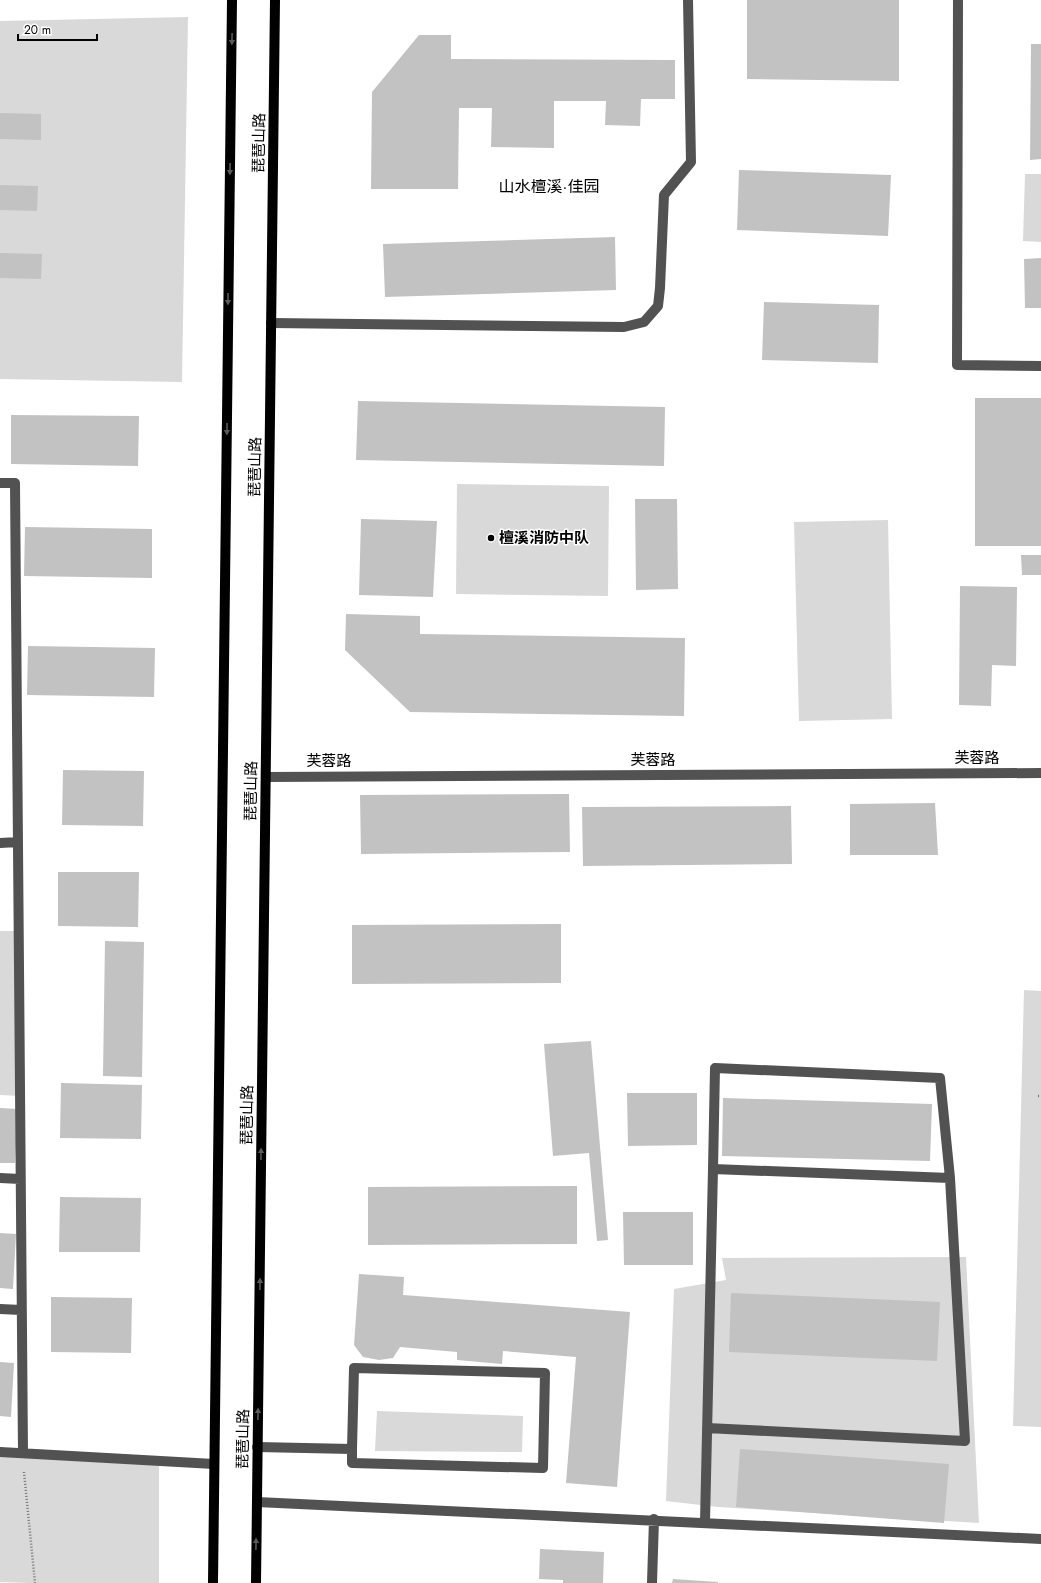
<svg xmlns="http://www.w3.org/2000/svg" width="1041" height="1583" font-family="Jost,'Noto Sans SC',sans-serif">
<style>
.green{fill:#d9d9d9}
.building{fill:#c2c2c2}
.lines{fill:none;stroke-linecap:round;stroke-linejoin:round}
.path{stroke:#747474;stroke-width:2.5;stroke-dasharray:1 2;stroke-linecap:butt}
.minor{stroke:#525252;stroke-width:10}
.major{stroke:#000;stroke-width:10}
.oneway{fill:#595959}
.poi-dot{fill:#000;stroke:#fff;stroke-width:1.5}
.labels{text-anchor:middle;stroke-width:3;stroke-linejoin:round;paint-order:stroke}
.street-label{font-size:15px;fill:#000;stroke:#fff}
.poi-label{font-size:15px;font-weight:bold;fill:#000;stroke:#fff;text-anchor:start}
.neighbourhood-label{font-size:16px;fill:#000;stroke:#fff}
</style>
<rect width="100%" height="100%" fill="#fff"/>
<!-- green -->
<path class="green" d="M 188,17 L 182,382 L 0,379 L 0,21 Z
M 1025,174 L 1041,174 L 1041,242 L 1023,241 Z
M 457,484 L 609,486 L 608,596 L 456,594 Z
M 888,520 L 892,719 L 799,721 L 794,522 Z
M 0,931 L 18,931 L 20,1096 L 0,1095 Z
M 1024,990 L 1041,991 L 1041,1427 L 1013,1426 Z
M 966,1257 L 979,1523 L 718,1507 L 666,1501 L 674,1289 L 726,1280 L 722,1258 Z
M 377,1411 L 523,1416 L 522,1452 L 375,1451 Z
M 0,1452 L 159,1461 L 159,1583 L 29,1583 L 0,1582 Z"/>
<!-- building -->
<path class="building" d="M 747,0 L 899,0 L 899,81 L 747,79 Z
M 419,35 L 451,35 L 451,59 L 675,60 L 675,99 L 641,99 L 640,126 L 605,125 L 606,101 L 554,101 L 554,148 L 491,147 L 492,108 L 459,108 L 458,189 L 371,189 L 372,92 Z
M 1031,44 L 1041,44 L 1041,159 L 1030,160 Z
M 0,113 L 41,114 L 41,140 L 0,139 Z
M 739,170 L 891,175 L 888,236 L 737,230 Z
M 0,185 L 38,186 L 37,211 L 0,210 Z
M 615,237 L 616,290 L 385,297 L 383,244 Z
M 0,253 L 42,254 L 41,279 L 0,278 Z
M 1041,258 L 1041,308 L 1025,308 L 1024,259 Z
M 764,302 L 879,305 L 878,363 L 762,360 Z
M 975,398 L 1041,398 L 1041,546 L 975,546 Z
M 358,401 L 665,407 L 664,466 L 356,460 Z
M 11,415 L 139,416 L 138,466 L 11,464 Z
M 635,499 L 677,499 L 678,589 L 636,590 Z
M 361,519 L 437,521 L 433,597 L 359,595 Z
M 25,527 L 152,529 L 152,578 L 24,576 Z
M 1021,555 L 1041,555 L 1041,575 L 1022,575 Z
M 960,586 L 1017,587 L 1016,666 L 992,665 L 991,706 L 959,705 Z
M 346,614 L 420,616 L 420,634 L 685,638 L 684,716 L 410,712 L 345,650 Z
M 28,646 L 155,648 L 154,697 L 27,695 Z
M 63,770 L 144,771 L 143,826 L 62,825 Z
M 569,794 L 570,852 L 361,854 L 360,795 Z
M 935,803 L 938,855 L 850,855 L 850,804 Z
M 791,806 L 792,864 L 583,866 L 582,807 Z
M 58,872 L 139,872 L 138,927 L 58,926 Z
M 561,924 L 561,983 L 352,984 L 352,925 Z
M 105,941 L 144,942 L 142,1077 L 103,1076 Z
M 591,1041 L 608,1240 L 597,1241 L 589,1153 L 553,1156 L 544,1044 Z
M 61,1083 L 142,1085 L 141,1139 L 60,1138 Z
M 627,1093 L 697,1093 L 697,1145 L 628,1146 Z
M 723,1098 L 932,1104 L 930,1161 L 722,1156 Z
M 0,1108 L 18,1109 L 15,1163 L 0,1163 Z
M 577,1186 L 577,1244 L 368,1245 L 368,1187 Z
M 60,1197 L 141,1198 L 140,1252 L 59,1252 Z
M 623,1212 L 693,1212 L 693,1265 L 624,1265 Z
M 0,1233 L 16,1234 L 13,1289 L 0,1288 Z
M 359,1274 L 404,1277 L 403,1295 L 630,1312 L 617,1487 L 566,1483 L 576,1357 L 503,1351 L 502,1364 L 457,1360 L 457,1352 L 400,1347 L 393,1358 L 379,1360 L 363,1357 L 354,1345 Z
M 731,1293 L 940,1302 L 937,1361 L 729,1352 Z
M 51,1297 L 132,1298 L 131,1353 L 51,1352 Z
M 0,1362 L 14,1363 L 11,1417 L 0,1416 Z
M 740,1449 L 949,1464 L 944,1523 L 736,1507 Z
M 540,1549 L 604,1552 L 603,1583 L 563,1583 L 563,1580 L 539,1579 Z
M 673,1579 L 718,1582 L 718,1583 L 672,1583 Z"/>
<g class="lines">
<!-- path -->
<path class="path" d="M 1038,1096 L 1041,1096
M 24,1472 L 35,1583"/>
<!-- minor -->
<path class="minor" d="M 958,0 L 957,365 L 1041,366
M 271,323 L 624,327 L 644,322 L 658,306 L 660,288 L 664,195 L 691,162 L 688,0
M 0,483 L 15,483 L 23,1453
M 266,777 L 1041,773
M 0,843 L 18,842
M 713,1169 L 715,1068 L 940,1078 L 950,1178
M 0,1178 L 20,1179
M 0,1309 L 21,1310
M 257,1447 L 352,1449 L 352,1463 L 543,1468 L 545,1373 L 354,1368 L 352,1449
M 0,1452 L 214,1464
M 257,1502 L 1041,1539
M 705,1522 L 713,1169 L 950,1178 L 965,1441 L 707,1428
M 652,1583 L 654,1519"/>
<!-- major -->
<path class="major" d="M 213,1583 L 232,0
M 256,1583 L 275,0"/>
</g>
<!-- one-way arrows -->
<defs><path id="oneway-solid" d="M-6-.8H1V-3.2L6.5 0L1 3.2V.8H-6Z"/></defs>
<g class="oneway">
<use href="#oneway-solid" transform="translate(232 39) rotate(91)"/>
<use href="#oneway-solid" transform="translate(230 169) rotate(91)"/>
<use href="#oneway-solid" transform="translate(228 299) rotate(91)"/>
<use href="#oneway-solid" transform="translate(227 429) rotate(91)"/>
<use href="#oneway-solid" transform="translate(261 1154) rotate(-89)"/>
<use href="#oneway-solid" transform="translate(260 1284) rotate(-89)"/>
<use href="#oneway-solid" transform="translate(258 1414) rotate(-89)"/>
<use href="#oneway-solid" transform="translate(256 1544) rotate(-89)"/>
</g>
<!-- markers -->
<circle class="poi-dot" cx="491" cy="538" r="4"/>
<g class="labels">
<!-- street labels -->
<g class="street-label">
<text transform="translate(259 143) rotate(-89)" y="5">琵琶山路</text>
<text transform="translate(255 467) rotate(-89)" y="5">琵琶山路</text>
<text x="977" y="763">芙蓉路</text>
<text x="653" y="765">芙蓉路</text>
<text x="329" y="766">芙蓉路</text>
<text transform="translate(251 791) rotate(-89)" y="5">琵琶山路</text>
<text transform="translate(247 1115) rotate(-89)" y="5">琵琶山路</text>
<text transform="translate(243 1439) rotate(-89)" y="5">琵琶山路</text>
</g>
<!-- poi labels -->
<g class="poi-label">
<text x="499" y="543">檀溪消防中队</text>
</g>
<!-- neighbourhood labels -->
<g class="neighbourhood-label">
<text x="549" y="192">山水檀溪·佳园</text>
</g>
</g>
<!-- scale -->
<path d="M18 34v6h79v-6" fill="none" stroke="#000000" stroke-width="2"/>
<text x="24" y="34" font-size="12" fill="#000000" stroke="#ffffff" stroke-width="3" paint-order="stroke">20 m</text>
</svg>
